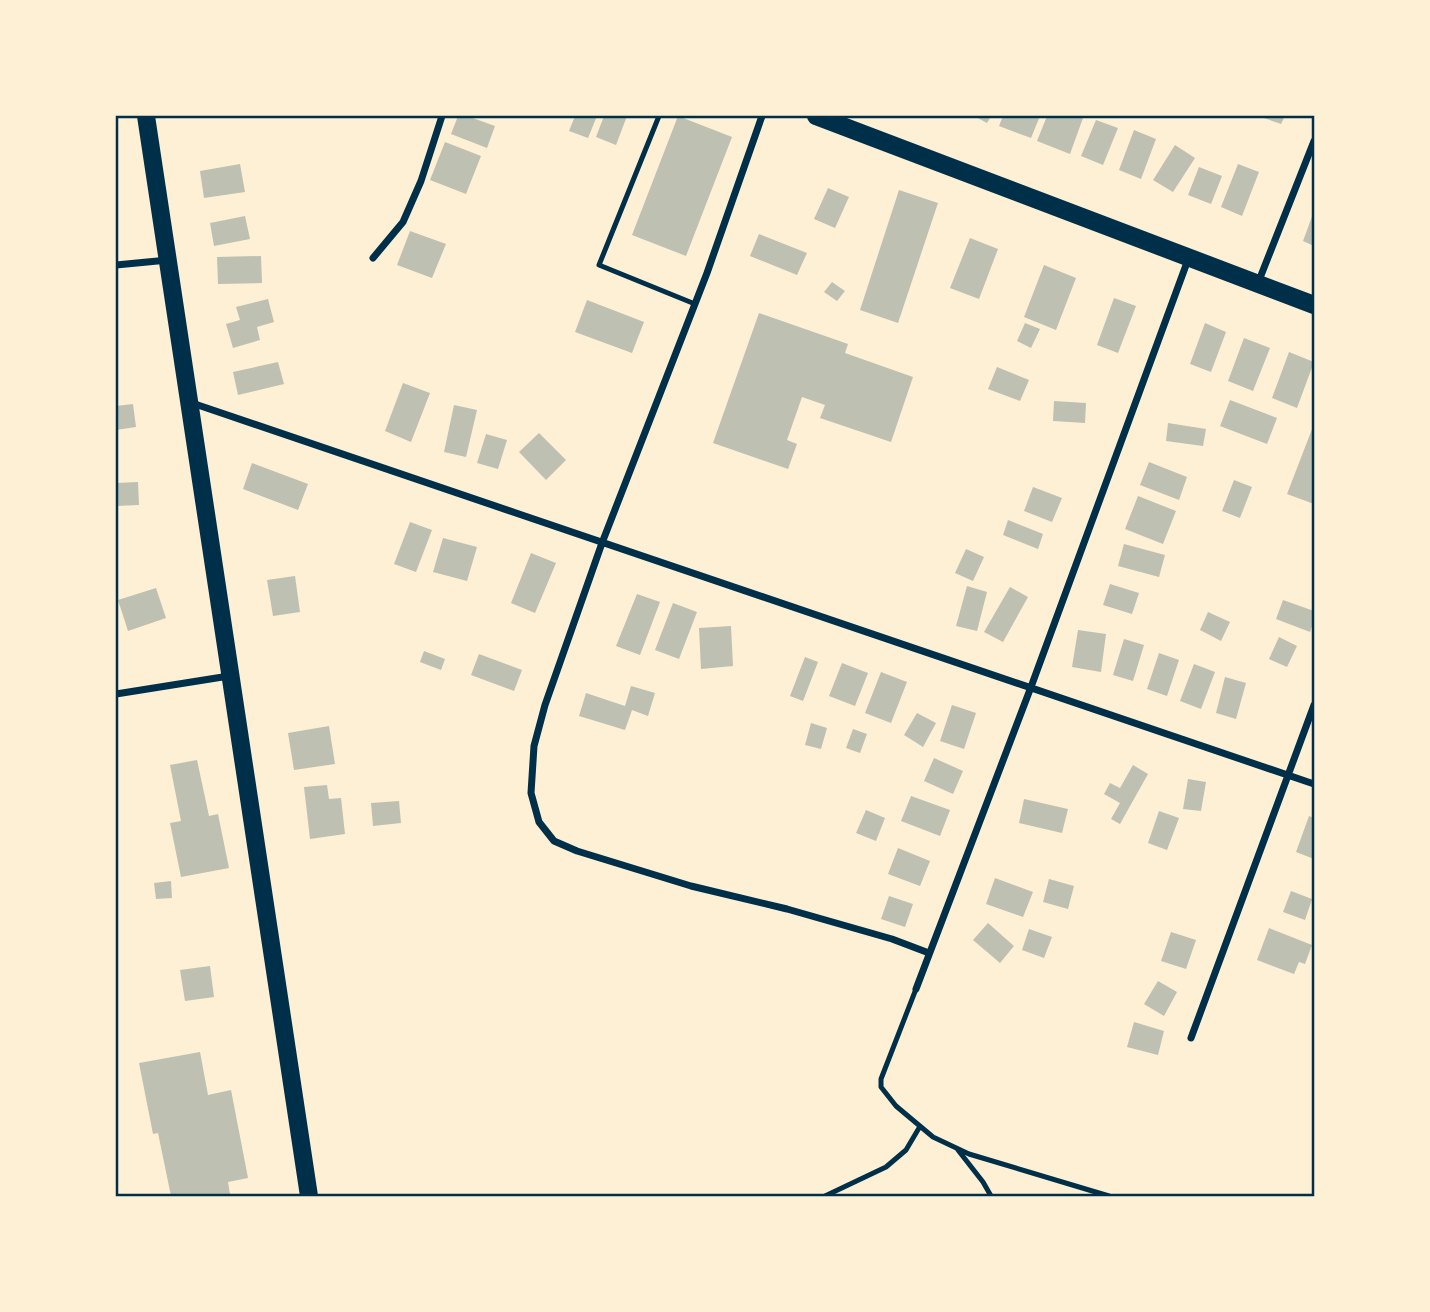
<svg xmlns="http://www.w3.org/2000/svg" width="1430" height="1312" font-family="'DejaVu Sans',sans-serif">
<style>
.building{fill:#bec0b2}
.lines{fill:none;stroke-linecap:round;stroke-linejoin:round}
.service{stroke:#003049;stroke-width:5}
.minor{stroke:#003049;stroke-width:7}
.primary{stroke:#003049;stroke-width:18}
.neatline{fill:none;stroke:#003049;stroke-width:2.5}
</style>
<rect width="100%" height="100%" fill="#fdf0d5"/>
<!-- building -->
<path class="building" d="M 458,116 L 467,116 L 495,126 L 487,148 L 451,134 Z
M 575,116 L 597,116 L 588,138 L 569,131 Z
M 604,116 L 627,116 L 616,145 L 596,137 Z
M 678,116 L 732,137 L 686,256 L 632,235 Z
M 974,116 L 991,116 L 987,123 Z
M 1003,116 L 1040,116 L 1031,138 L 999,126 Z
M 1047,116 L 1076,116 L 1083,118 L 1070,154 L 1037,141 Z
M 1258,116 L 1285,116 L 1281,124 Z
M 1096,120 L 1118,128 L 1103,165 L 1081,156 Z
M 1134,130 L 1156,139 L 1141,179 L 1119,170 Z
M 445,142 L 481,156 L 466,194 L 430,180 Z
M 1175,145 L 1195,158 L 1173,192 L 1153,180 Z
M 240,164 L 245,192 L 204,198 L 200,171 Z
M 1238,164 L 1259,172 L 1242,216 L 1221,207 Z
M 1199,167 L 1222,176 L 1211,204 L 1188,195 Z
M 828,188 L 849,197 L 835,228 L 814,219 Z
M 899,190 L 938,203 L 898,323 L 860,310 Z
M 1314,211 L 1314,246 L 1303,241 Z
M 245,216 L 250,239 L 214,246 L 210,223 Z
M 410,231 L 446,244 L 432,278 L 397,265 Z
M 759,234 L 807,253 L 797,275 L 750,256 Z
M 970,238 L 998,249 L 979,299 L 950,288 Z
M 261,256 L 262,283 L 218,284 L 217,257 Z
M 1044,265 L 1076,278 L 1056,330 L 1024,317 Z
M 832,282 L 845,291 L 837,301 L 824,292 Z
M 1114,298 L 1136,306 L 1118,353 L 1097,345 Z
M 268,299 L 274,322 L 257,327 L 260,340 L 233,348 L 226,324 L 240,320 L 236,307 Z
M 587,300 L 644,322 L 632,353 L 575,332 Z
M 759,313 L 848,344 L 845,353 L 913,377 L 891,442 L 820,418 L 825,405 L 802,397 L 787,440 L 797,444 L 788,469 L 713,443 Z
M 1025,323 L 1040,329 L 1031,348 L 1017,341 Z
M 1205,323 L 1226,332 L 1211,372 L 1190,364 Z
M 1244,338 L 1270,348 L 1253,391 L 1228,381 Z
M 1289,352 L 1314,362 L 1297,408 L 1272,398 Z
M 278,362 L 284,384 L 238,395 L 233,372 Z
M 997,367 L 1029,380 L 1020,401 L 988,389 Z
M 403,383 L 430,393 L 411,442 L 385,431 Z
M 1230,400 L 1277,418 L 1267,444 L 1220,426 Z
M 1054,401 L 1086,403 L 1085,423 L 1053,421 Z
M 133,404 L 136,427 L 116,430 L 116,406 Z
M 454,405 L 477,410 L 466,457 L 444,452 Z
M 1168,423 L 1206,429 L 1203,446 L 1166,441 Z
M 1314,424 L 1314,504 L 1287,494 Z
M 539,433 L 566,460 L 546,480 L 519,452 Z
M 486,434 L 507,440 L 498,469 L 477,463 Z
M 1149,462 L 1187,477 L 1179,500 L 1140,485 Z
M 252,463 L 308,484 L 298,510 L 243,489 Z
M 1234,480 L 1252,487 L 1240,518 L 1222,511 Z
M 138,482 L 139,505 L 116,506 L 116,483 Z
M 1033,487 L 1062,498 L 1052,522 L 1024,511 Z
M 1138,496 L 1176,511 L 1163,544 L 1125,529 Z
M 1008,520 L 1043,534 L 1038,549 L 1003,535 Z
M 410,522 L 432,530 L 416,572 L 394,564 Z
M 443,538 L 477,547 L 467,581 L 433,572 Z
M 1124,544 L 1165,555 L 1159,577 L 1118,566 Z
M 966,549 L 984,557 L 973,581 L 955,573 Z
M 531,553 L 556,563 L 535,613 L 511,603 Z
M 295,576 L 300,612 L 273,616 L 267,580 Z
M 1110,584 L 1139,593 L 1132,614 L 1103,605 Z
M 967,586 L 987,592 L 977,631 L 956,626 Z
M 1010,587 L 1028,597 L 1003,642 L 984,632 Z
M 156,588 L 166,618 L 128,631 L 118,600 Z
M 637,594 L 660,602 L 640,655 L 616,646 Z
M 1283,600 L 1314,611 L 1314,621 L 1310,632 L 1276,619 Z
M 673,603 L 697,612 L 679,659 L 655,650 Z
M 1208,612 L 1230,622 L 1221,641 L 1200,630 Z
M 731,626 L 733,666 L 701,669 L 699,628 Z
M 1078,630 L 1106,634 L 1101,672 L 1072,667 Z
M 1279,637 L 1297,646 L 1287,667 L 1269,659 Z
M 1124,639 L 1144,645 L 1133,681 L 1113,675 Z
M 424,651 L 445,659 L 441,670 L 420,662 Z
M 1159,653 L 1179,660 L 1167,696 L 1147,689 Z
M 479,654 L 522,670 L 514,691 L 471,675 Z
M 805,657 L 818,662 L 803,701 L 790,696 Z
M 842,663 L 868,673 L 855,706 L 829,696 Z
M 1194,664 L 1215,672 L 1201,709 L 1180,701 Z
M 881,672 L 907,682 L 891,723 L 865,713 Z
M 1225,677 L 1246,683 L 1236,719 L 1216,713 Z
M 631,686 L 655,693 L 648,716 L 632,710 L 625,730 L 579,716 L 586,693 L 625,706 Z
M 952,705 L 976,713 L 964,749 L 940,741 Z
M 917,713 L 936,723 L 923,747 L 904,735 Z
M 811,723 L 827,728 L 821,749 L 805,745 Z
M 329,726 L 335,764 L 294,770 L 288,733 Z
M 853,729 L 867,734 L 860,753 L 846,748 Z
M 934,758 L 963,771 L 953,794 L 924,781 Z
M 197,760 L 209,816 L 218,814 L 229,868 L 181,877 L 170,823 L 181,821 L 170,765 Z
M 1133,765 L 1148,774 L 1120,824 L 1111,819 L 1120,803 L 1104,794 L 1110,783 L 1120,788 Z
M 1188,779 L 1206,782 L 1201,811 L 1183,809 Z
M 327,785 L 329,799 L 341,798 L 345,834 L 310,839 L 304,787 Z
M 911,796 L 950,810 L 940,836 L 901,821 Z
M 1024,799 L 1068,809 L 1062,833 L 1019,823 Z
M 399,801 L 401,823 L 373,826 L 371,803 Z
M 866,810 L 885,818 L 876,841 L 856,833 Z
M 1159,811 L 1179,818 L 1167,850 L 1148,843 Z
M 1309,816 L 1314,818 L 1314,859 L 1296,852 Z
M 898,848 L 930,861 L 920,886 L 888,874 Z
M 995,878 L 1033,892 L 1023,917 L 986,904 Z
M 1049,879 L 1074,886 L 1068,909 L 1043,902 Z
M 171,881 L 172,898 L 156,899 L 154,883 Z
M 1291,891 L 1312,899 L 1305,920 L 1283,912 Z
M 889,896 L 913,904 L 905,927 L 881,919 Z
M 988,923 L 1014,946 L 1000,963 L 973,940 Z
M 1269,928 L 1312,945 L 1305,964 L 1299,962 L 1294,974 L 1257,960 Z
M 1029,929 L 1052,937 L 1044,958 L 1022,950 Z
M 1171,932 L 1196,940 L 1186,969 L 1161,961 Z
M 210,966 L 214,997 L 185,1001 L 180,970 Z
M 1158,981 L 1177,992 L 1164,1016 L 1144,1004 Z
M 1134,1022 L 1164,1031 L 1158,1055 L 1127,1047 Z
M 200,1052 L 208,1095 L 231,1090 L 248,1178 L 228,1182 L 230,1194 L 216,1196 L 171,1196 L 158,1133 L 153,1134 L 139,1063 Z"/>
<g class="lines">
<!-- service -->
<path class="service" d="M 659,116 L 599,265 L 695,304
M 916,989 L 881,1079 L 881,1087 L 896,1106 L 933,1137 L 969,1154 L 1109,1196
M 958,1150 L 983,1182 L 991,1196
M 825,1196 L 886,1167 L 906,1150 L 919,1128"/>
<!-- minor -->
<path class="minor" d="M 762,116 L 707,273 L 602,543 L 545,705 L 534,746 L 531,793 L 539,822 L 554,841 L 577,851 L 691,886 L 787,909 L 892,939 L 929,953
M 373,258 L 403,222 L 421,181 L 442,116
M 116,265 L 168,260
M 1258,283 L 1314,141
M 189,402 L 1314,784
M 116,694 L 229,676
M 916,989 L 1031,687 L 1189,257
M 1191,1038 L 1314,705"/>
<!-- primary -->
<path class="primary" d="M 146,116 L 309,1196
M 816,116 L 1314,305"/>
</g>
<!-- border -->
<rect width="1430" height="1312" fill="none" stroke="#fdf0d5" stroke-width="234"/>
<rect x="117" y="117" width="1196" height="1078" class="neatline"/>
</svg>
